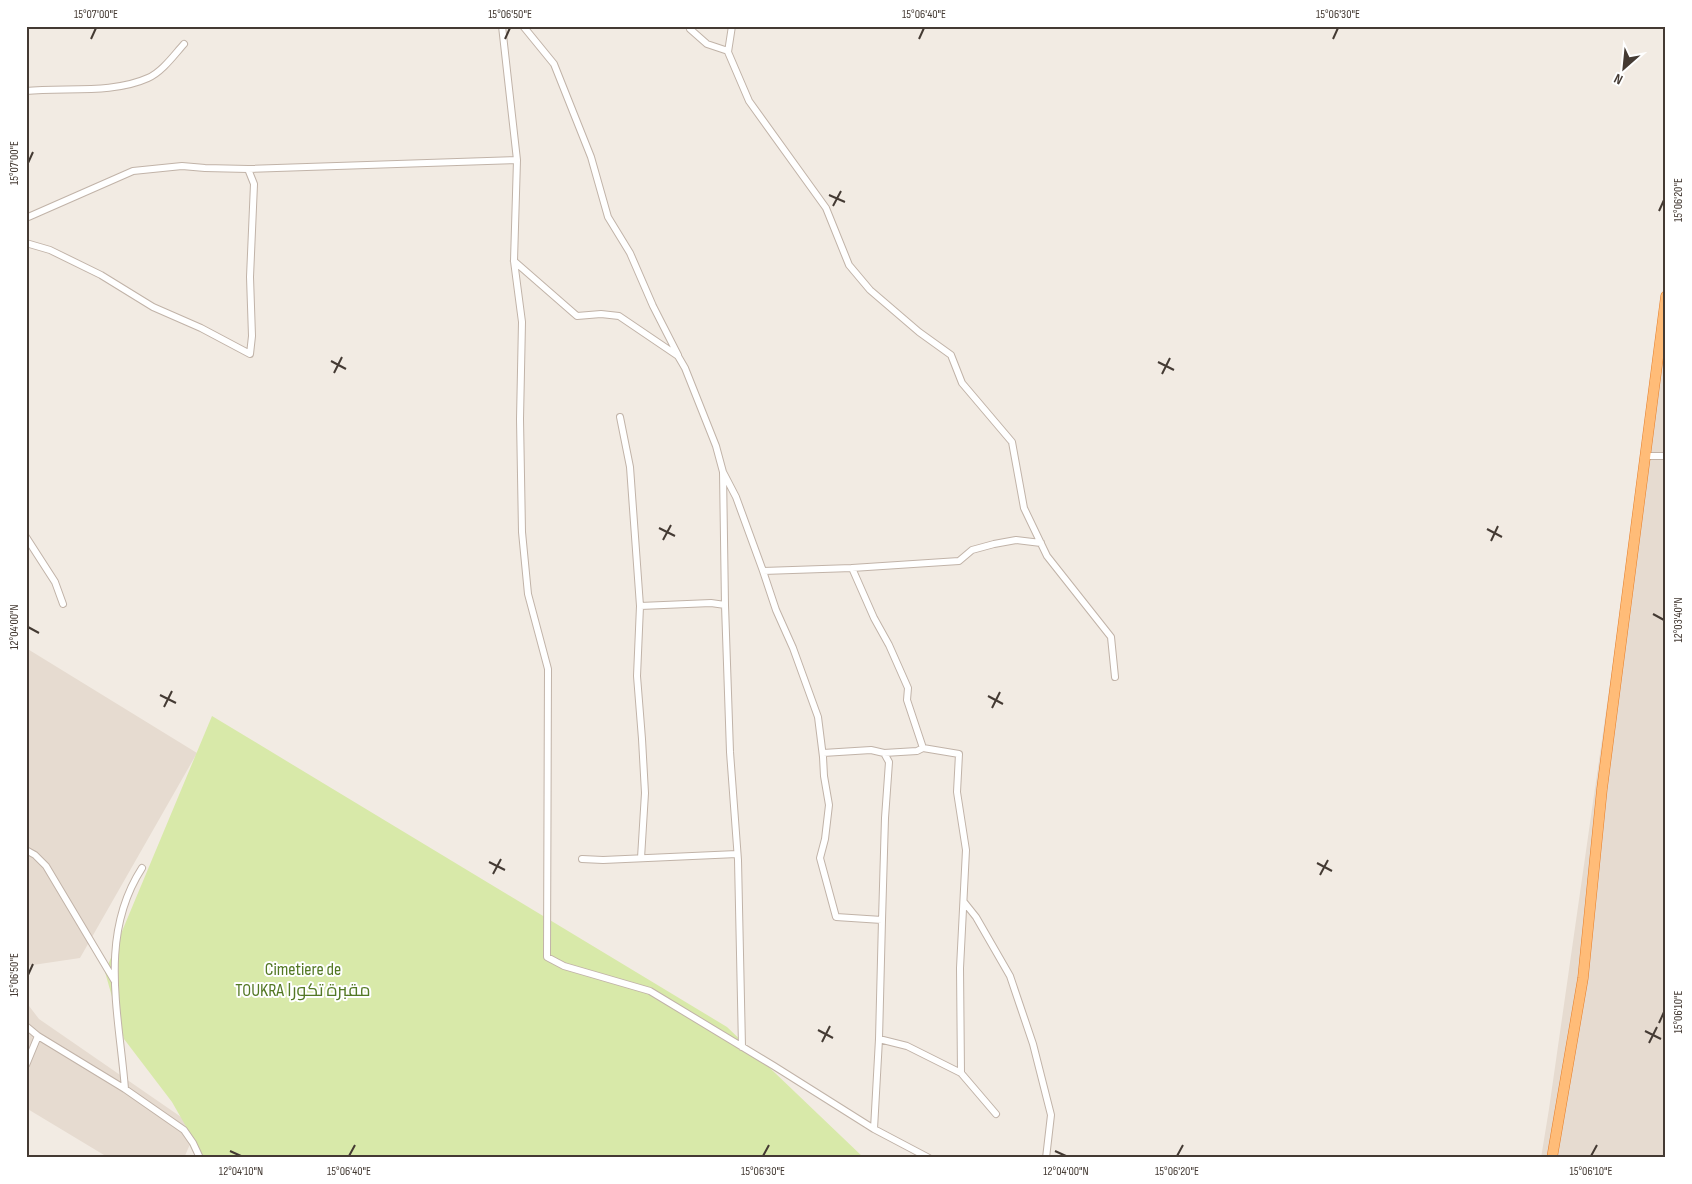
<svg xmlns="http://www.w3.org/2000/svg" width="1692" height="1184" font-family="'Sofia Sans Condensed',Cairo,sans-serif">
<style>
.residential{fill:#e6dbd0}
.green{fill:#d8e9a9}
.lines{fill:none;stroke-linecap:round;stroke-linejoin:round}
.minor-casing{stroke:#c1b3a8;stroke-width:8}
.trunk-casing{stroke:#e47e2b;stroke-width:11}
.minor{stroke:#fff;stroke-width:6}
.trunk{stroke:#ffbc78;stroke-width:10}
.ticks{fill:none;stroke:#443a33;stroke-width:2}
.labels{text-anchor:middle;stroke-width:4;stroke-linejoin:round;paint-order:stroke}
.park-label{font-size:18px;fill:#537824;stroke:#fff}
.neatline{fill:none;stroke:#443a33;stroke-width:2}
.ticks-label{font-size:12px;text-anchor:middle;fill:#443a33}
</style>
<rect width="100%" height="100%" fill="#f2ebe3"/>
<!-- residential -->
<path class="residential" d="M 1666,293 L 1666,1158 L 1541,1158 L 1549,1109 Z
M 26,648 L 197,753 L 80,958 L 26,966 Z
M 26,1002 L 39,1019 L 197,1128 L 184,1158 L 109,1158 L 26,1108 Z"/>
<!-- green -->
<path class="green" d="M 212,716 L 727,1027 L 864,1158 L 204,1158 L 172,1102 L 124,1039 L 105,972 Z"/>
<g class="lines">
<defs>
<path id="minor" d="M 502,26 L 517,160 L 514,261 L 522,322 L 520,419 L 522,532 L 528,594 L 548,669 L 547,957 L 564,966 L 650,991 L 774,1066 L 874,1129
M 523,26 L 554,64 L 591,157 L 608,217 L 630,253 L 653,306 L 678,355
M 689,26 L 690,29 L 707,44 L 728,51
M 732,26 L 728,52 L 749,101 L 826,208 L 849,265 L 870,290 L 919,332 L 951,355 L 962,383 L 1012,442 L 1024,508 L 1047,556 L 1111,637 L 1115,677
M 26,91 C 65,87 113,94 148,78 C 162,72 174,55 184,44
M 248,169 L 517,160
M 26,218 L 133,171 L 182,166 L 205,168 L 248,169 L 254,184 L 250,277 L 252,336 L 250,354 L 201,328 L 153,307 L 101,275 L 50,250 L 26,243
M 514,261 L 577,316 L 601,314 L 619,316 L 678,356 L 685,368 L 716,446 L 723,472 L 725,605
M 620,417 L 630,467 L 640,606 L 637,676 L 642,739 L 645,793 L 641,858
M 1645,456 L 1666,456
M 723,472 L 736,497 L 763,571 L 852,568 L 874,618 L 889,645 L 908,688 L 907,700 L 923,748 L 959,754 L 957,792 L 966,850 L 960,968 L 961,1073
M 26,537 L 55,582 L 63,604
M 852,568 L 959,561 L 972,550 L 994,544 L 1016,540 L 1041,543
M 763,571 L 776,610 L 793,648 L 818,717 L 823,757 L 824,776 L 829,805 L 825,839 L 820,858 L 836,917 L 882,920 L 879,1039 L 874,1129 L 929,1158
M 640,606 L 711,603 L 725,605 L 730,752 L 738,860 L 742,1047
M 823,753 L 871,750 L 884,753 L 889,762 L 885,818 L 882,920
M 884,753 L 917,751 L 923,748
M 26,850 L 35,855 L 46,866 L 114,980
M 582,859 L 603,860 L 737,854
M 964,902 L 976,917 L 1010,976 L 1033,1044 L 1051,1115 L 1046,1158
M 26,1026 L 38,1036 L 125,1089 L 184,1130 L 193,1143 L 200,1158
M 879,1039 L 907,1046 L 961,1073 L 996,1114
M 26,1065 L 38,1036
M 125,1089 C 119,1013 98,936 142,868"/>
<path id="trunk" d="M 1552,1158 L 1583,978 L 1602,789 L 1666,296"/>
</defs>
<!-- minor casing -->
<use href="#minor" class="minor-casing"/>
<!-- trunk casing -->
<use href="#trunk" class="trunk-casing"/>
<!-- minor -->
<use href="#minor" class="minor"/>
<!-- trunk -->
<use href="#trunk" class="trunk"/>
</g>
<!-- ticks -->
<path class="ticks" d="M 91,39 L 96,28M 505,39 L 510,28M 919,39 L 924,28M 1333,39 L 1338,28M 28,163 L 33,152M 829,195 L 845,202M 833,206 L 841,191M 1659,211 L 1664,200M 331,361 L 346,369M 1158,362 L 1174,370M 334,373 L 342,357M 1162,374 L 1170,358M 659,528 L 675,536M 1487,529 L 1502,537M 663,540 L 671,525M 1491,541 L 1498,526M 1653,614 L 1664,620M 28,627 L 39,633M 160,695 L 176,703M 988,696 L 1003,704M 164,707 L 172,691M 992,708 L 1000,692M 489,862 L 505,870M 1317,863 L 1332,871M 493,874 L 501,859M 1320,875 L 1328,860M 28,975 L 33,964M 1659,1023 L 1664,1012M 818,1030 L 833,1038M 1645,1031 L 1661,1039M 822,1042 L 830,1026M 1649,1043 L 1657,1027M 230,1151 L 241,1156M 1055,1151 L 1066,1156M 349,1156 L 355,1145M 763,1156 L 769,1145M 1177,1156 L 1183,1145M 1591,1156 L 1597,1145"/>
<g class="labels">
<!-- park labels -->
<g class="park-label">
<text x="303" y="975">Cimetiere de<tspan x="303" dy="21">TOUKRA مقبرة تكورا</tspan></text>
</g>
</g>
<!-- border -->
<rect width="1692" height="1184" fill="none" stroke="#ffffff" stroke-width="55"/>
<!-- north arrow -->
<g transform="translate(1624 68) rotate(207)" stroke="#ffffff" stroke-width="4" paint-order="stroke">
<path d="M0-4L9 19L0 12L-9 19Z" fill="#443a33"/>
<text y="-8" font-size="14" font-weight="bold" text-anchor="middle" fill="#443a33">N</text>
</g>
<rect x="28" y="28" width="1636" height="1128" class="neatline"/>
<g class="ticks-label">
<text x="96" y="18">15°07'00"E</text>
<text x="510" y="18">15°06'50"E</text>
<text x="924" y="18">15°06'40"E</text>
<text x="1338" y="18">15°06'30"E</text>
<text transform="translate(14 163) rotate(-90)" y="4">15°07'00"E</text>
<text transform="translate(1678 200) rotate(-90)" y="4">15°06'20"E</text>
<text transform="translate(1678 620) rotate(-90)" y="4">12°03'40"N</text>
<text transform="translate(14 627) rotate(-90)" y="4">12°04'00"N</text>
<text transform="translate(14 975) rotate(-90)" y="4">15°06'50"E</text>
<text transform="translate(1678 1012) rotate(-90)" y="4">15°06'10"E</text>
<text x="241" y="1175">12°04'10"N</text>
<text x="349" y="1175">15°06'40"E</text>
<text x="763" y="1175">15°06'30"E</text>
<text x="1066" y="1175">12°04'00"N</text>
<text x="1177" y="1175">15°06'20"E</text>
<text x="1591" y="1175">15°06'10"E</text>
</g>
</svg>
